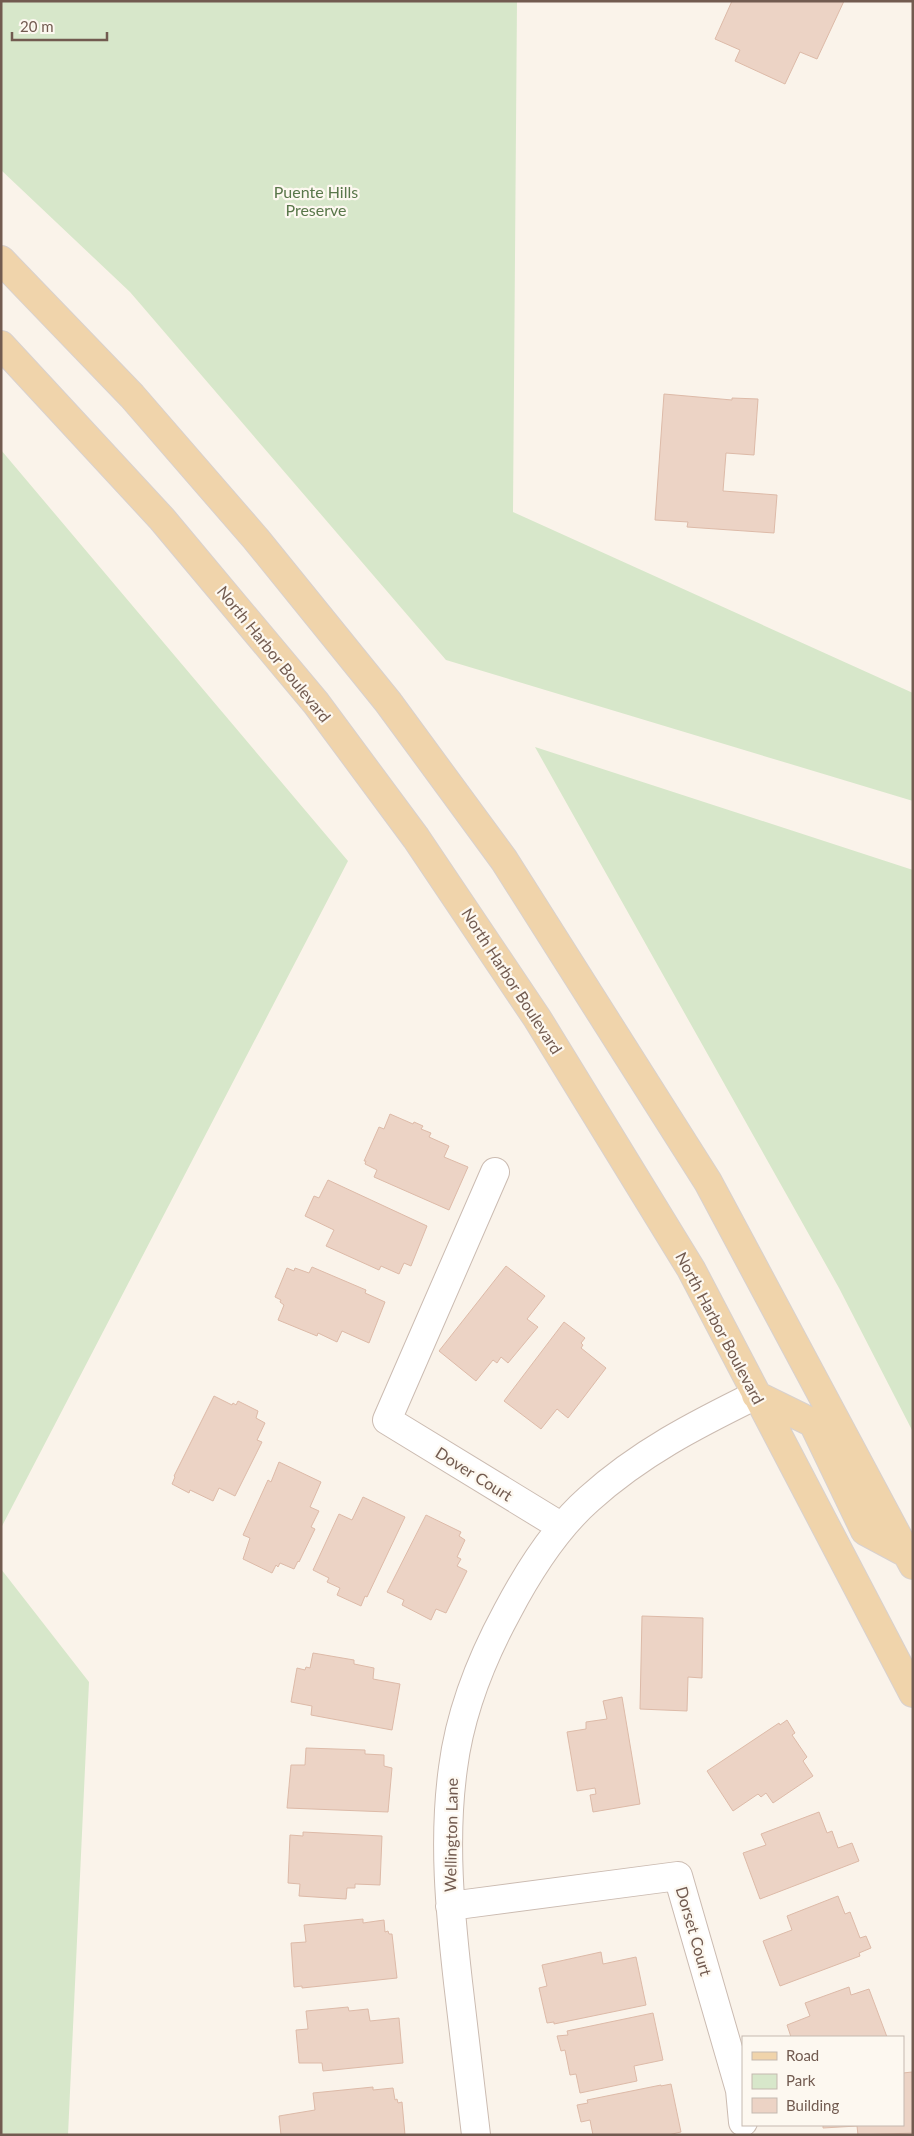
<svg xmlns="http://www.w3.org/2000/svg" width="914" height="2136" font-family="Lato,sans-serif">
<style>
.green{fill:#d7e7ca}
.building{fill:#ecd3c5;stroke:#ddbaa8}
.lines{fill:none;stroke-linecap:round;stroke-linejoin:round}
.minor-casing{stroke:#cbbbb1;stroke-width:30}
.major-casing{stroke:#d8d1ce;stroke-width:30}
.minor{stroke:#fff;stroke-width:28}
.major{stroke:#f0d4ab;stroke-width:28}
.labels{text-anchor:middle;stroke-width:4.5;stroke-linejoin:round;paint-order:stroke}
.park-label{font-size:16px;fill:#59774a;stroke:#fdf8f0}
.street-label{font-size:16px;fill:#725b50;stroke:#fdf8f0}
</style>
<rect width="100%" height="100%" fill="#faf3ea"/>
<!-- green -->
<path class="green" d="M 1,1 L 517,1 L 513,512 L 913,693 L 913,801 L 446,660 L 130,292 L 1,170 Z
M 1,450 L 348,861 L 1,1528 Z
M 535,747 L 913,870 L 913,1432 L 839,1288 Z
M 1,1569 L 89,1682 L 68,2135 L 1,2135 Z"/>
<!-- building -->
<path class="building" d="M 732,1 L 844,1 L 817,59 L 800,52 L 785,84 L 735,61 L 740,50 L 715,39 Z
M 664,394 L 732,400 L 732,398 L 758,399 L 754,455 L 726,453 L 723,491 L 777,495 L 774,533 L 687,527 L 688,522 L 655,520 Z
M 390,1114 L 413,1124 L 414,1122 L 423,1126 L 421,1129 L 431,1133 L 429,1137 L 449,1146 L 444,1157 L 468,1167 L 449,1210 L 374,1177 L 377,1170 L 365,1164 L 366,1161 L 364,1161 L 379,1127 L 384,1129 Z
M 328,1180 L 427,1226 L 411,1266 L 404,1263 L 399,1274 L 381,1266 L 379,1270 L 326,1246 L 334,1230 L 305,1216 L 314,1196 L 319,1198 Z
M 506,1266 L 545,1296 L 527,1319 L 538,1327 L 508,1363 L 501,1357 L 497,1363 L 493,1360 L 476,1381 L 439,1351 Z
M 312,1267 L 366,1290 L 365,1293 L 385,1302 L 369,1343 L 342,1331 L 337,1342 L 318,1333 L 317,1336 L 278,1320 L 284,1305 L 280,1302 L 281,1300 L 275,1297 L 287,1268 L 294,1271 L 295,1268 L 309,1273 Z
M 564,1322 L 585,1338 L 581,1343 L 583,1345 L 581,1348 L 606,1368 L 568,1418 L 557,1409 L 541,1429 L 504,1401 Z
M 214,1396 L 232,1405 L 233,1403 L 236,1405 L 238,1401 L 258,1411 L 256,1418 L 265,1423 L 257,1440 L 262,1442 L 235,1496 L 219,1488 L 213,1501 L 190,1490 L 189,1493 L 172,1484 L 175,1477 L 174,1476 Z
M 279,1462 L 321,1482 L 310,1507 L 319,1511 L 311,1527 L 315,1529 L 299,1562 L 298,1561 L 294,1569 L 280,1563 L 278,1567 L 276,1565 L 272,1573 L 243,1559 L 250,1538 L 243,1535 L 268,1480 L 271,1482 Z
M 363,1497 L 405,1517 L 367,1597 L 365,1596 L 361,1606 L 337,1595 L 340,1588 L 327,1582 L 329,1578 L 313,1570 L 339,1514 L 352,1520 Z
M 426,1515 L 461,1532 L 459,1536 L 465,1540 L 457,1557 L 461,1559 L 457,1566 L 467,1571 L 446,1613 L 436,1609 L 431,1620 L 402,1605 L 404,1600 L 387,1592 Z
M 642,1616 L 703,1618 L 702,1678 L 688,1677 L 687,1711 L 640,1709 Z
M 313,1653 L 354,1660 L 354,1664 L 374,1668 L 373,1679 L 400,1684 L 392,1730 L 311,1715 L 312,1706 L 291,1702 L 297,1668 L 305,1670 L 306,1667 L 310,1668 Z
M 622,1697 L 640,1804 L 593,1812 L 590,1795 L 596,1794 L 595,1788 L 577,1791 L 567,1732 L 586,1729 L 586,1722 L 607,1719 L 603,1701 Z
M 787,1720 L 795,1733 L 792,1735 L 807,1757 L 803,1761 L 813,1776 L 773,1803 L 766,1793 L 761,1797 L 758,1794 L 733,1811 L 707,1771 L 779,1723 L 780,1725 Z
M 306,1748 L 365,1750 L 365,1754 L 384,1755 L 384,1766 L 392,1768 L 388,1812 L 287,1808 L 291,1765 L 305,1765 Z
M 819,1812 L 827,1833 L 832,1831 L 838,1848 L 852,1843 L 859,1861 L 760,1899 L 743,1853 L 766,1845 L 761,1834 Z
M 303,1832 L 382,1836 L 380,1885 L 355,1884 L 355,1888 L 347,1888 L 346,1899 L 299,1896 L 300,1884 L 288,1883 L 290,1835 L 303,1836 Z
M 838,1896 L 845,1914 L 850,1912 L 860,1938 L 866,1936 L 871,1948 L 859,1953 L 860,1956 L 780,1986 L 763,1941 L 792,1930 L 787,1916 Z
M 363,1919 L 363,1923 L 384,1920 L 385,1932 L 388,1931 L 389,1934 L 392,1934 L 397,1978 L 302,1988 L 302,1986 L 294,1987 L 291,1943 L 306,1942 L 304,1925 Z
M 601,1952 L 603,1964 L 636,1957 L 646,2005 L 554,2024 L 554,2022 L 547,2023 L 539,1988 L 547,1986 L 542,1965 Z
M 849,1987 L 851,1995 L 869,1989 L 887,2037 L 791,2037 L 787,2025 L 810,2016 L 805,2003 Z
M 348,2007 L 349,2011 L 368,2009 L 370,2021 L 399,2018 L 403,2063 L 323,2071 L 322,2063 L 299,2063 L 296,2030 L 308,2029 L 306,2011 Z
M 653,2013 L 663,2060 L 634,2066 L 637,2081 L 580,2093 L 576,2074 L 570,2075 L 565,2050 L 561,2051 L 557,2036 L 568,2035 L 567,2031 Z
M 912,2072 L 913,2133 L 858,2135 L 857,2126 L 823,2128 L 823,2125 L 903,2125 L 903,2073 Z
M 671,2084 L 681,2132 L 668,2135 L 593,2135 L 590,2120 L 581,2122 L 577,2105 L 588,2103 L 587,2100 L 661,2085 L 661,2086 Z
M 373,2087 L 373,2090 L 393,2088 L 395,2100 L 397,2099 L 398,2103 L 402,2102 L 405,2135 L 281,2135 L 279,2116 L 315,2110 L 313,2093 Z"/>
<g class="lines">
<defs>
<path id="minor" d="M 495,1172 L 387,1420 L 562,1527
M 450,1906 L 678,1876 L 740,2090 L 743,2122
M 476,2135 C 470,2084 464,2033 458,1982 C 450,1911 443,1840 453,1768 C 460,1713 481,1660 507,1612 C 528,1572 555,1529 589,1499 C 640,1453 695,1425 756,1395"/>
<path id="major" d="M 1,260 L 132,396 L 256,539 L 388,702 L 504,860 L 708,1182 L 913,1565
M 1,345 L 162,519 L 316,703 L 416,838 L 537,1018 L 691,1269 L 913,1693
M 756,1395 L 813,1423 L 865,1531 L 906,1553"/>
</defs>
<!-- minor casing -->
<use href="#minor" class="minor-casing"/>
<!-- major casing -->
<use href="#major" class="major-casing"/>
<!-- minor -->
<use href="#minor" class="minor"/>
<!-- major -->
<use href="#major" class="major"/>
</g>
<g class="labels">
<!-- park labels -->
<g class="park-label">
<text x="316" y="198">Puente Hills<tspan x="316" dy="18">Preserve</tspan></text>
</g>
<!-- street labels -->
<g class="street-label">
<text transform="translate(274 654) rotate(51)" y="6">North Harbor Boulevard</text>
<text transform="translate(512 981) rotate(57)" y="6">North Harbor Boulevard</text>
<text transform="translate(720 1328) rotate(62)" y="6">North Harbor Boulevard</text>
<text transform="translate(474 1474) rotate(32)" y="6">Dover Court</text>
<text transform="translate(451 1835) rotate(-89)" y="6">Wellington Lane</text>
<text transform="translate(694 1931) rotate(74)" y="6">Dorset Court</text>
</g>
</g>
<!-- border -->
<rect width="914" height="2136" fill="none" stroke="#725b50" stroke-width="5"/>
<!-- legend -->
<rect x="742" y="2036" width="162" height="90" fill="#fdf8f0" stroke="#c5b9b0"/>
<rect x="752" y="2052" width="25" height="8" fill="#f0d4ab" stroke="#c5b9b0"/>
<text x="786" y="2061" font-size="15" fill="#725b50">Road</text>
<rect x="752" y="2074" width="25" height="15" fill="#d7e7ca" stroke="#c5b9b0"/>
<text x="786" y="2086" font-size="15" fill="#725b50">Park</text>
<rect x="752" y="2098" width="25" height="15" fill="#ecd3c5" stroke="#c5b9b0"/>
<text x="786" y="2111" font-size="15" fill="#725b50">Building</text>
<!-- scale -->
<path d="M12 32v8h95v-8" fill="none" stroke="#725b50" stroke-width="2.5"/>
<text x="20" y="32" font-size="15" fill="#725b50" stroke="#fdf8f0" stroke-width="4" paint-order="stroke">20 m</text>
</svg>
